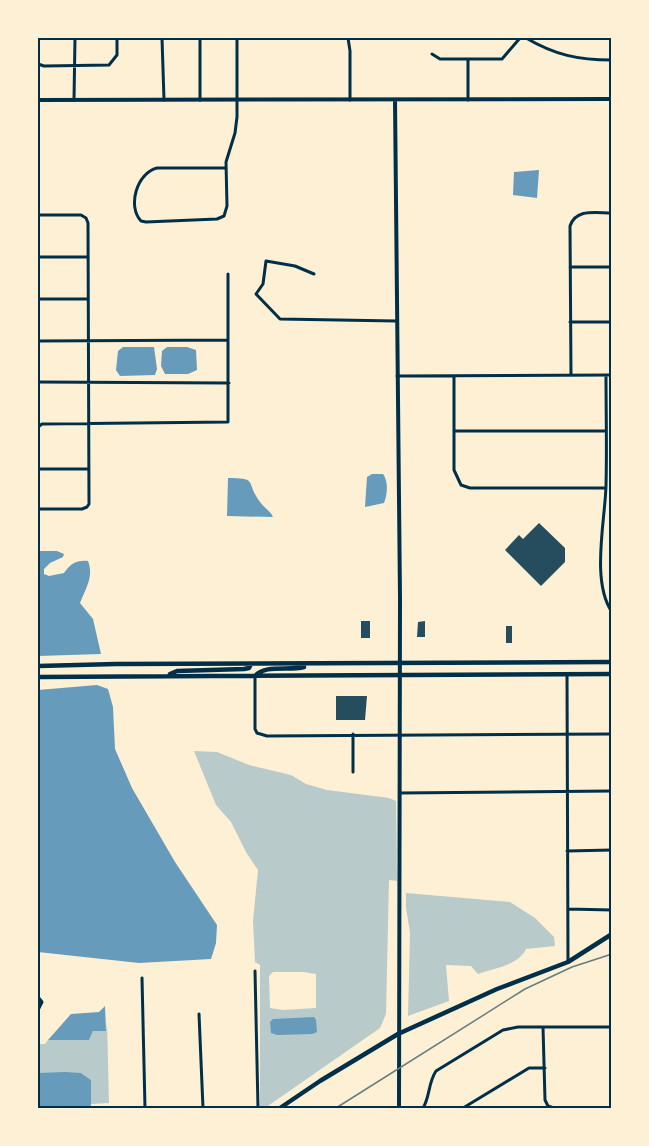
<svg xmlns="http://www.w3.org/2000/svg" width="649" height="1146" font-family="'Exo 2',sans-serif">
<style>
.green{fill:#b9caca;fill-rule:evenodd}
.water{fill:#669bbc}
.building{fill:#264d5e}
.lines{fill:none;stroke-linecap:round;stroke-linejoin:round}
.minor{stroke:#003049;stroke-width:3}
.tertiary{stroke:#003049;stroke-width:4}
.secondary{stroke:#003049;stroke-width:4.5}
.rail{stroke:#657d81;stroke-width:1.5}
.neatline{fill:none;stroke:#003049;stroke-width:2}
</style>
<rect width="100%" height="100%" fill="#fdf0d5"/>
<!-- green -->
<path class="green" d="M 194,751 L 217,752 L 249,765 L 291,775 L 306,784 L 327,790 L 389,798 L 396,801 L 397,881 L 389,880 L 386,1014 L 380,1028 L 265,1108 L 260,1108 L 260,965 L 255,962 L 253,921 L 258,870 L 246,852 L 231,822 L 216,805 ZM 273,972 L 303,972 L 316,974 L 316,1008 L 283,1010 L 270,1008 L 269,976 Z
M 406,893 L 510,902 L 535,918 L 554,937 L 555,946 L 526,949 C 518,966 493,968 478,974 L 471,966 L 446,965 L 449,1001 L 408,1016 L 410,933 L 406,907 Z
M 107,1022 L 109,1103 L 91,1104 L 91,1080 L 81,1073 L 38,1073 L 38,1044 L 45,1044 L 48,1040 L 89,1040 L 93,1031 L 106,1031 Z"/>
<!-- water -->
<path class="water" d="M 539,170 L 537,198 L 513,195 L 514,172 Z
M 123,347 L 154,347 L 157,369 L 155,375 L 120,376 L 116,370 L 118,351 Z
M 167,347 L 187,347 L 196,350 L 197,370 L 188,374 L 165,374 L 161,366 L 162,351 Z
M 372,474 L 383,474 C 389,482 387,495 384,503 L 365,507 L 367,477 Z
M 228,478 C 259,478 245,482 260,502 C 264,508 270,510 273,517 L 227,516 Z
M 38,551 L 57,551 L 64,554 L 63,557 L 50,563 L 44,569 L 44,574 L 49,576 L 64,573 C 71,563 77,560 88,561 C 94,576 86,588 80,603 L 93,619 L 101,654 L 38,656 Z
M 97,685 L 108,689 L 113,707 L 115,749 L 132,788 L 175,862 L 217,925 L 216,943 L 211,959 L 139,963 L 38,952 L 38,690 Z
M 105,1006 L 106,1031 L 93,1031 L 89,1040 L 48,1040 L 71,1014 L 99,1012 Z
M 314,1017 L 316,1020 L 317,1032 L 312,1034 L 277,1035 L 271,1033 L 270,1022 L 273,1019 Z
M 65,1072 L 81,1073 L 91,1080 L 91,1108 L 38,1108 L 38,1073 Z"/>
<!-- building -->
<path class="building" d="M 539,523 L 565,548 L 565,562 L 541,586 L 505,550 L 519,535 L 523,539 Z
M 361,621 L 370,621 L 370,638 L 361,638 Z
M 425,621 L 425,637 L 417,637 L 418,622 Z
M 506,626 L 512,626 L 512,643 L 506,643 Z
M 336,696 L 367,696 L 365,720 L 336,720 Z"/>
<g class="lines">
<!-- minor -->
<path class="minor" d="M 162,38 L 164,100
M 200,38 L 200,100
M 348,38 L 350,51 L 350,100
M 526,38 C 555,55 578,60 612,60
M 432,54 L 440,59 L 502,59 L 520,38
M 38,64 L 44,66 L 109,65 L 117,55 L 117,38
M 74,100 L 75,38
M 468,100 L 468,60
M 226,168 L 157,168 C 137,173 127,206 141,221 L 146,222 L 217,219 L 224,216 L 227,206 L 226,162 L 235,133 L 237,117 L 237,38
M 38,215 L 81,215 L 86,218 L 88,223 L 89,504 L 87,507 L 82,509 L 38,509
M 38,257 L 88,257
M 570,267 L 612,267
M 314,274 L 295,266 L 266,261 L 263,284 L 256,294 L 280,319 L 396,321
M 38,299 L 88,299
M 570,322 L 612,322
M 38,341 L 228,340
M 571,375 L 570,226 C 576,208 596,213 612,213
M 606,375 C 606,412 607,449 606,486 C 605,521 591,582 612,612
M 397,376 L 612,375
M 454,376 L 454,470 L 461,485 L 470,488 L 606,488
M 38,382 L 229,383
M 38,427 L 42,424 L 228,422 L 228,274
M 454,431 L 606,431
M 38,469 L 89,469
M 567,674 L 568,962
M 255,676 L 255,729 L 257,733 L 267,736 L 612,734
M 353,734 L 353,772
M 400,793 L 612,791
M 567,851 L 612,850
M 568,909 L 612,910
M 255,971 L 258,1108
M 142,978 L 145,1108
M 38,997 L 42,1002 L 38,1010
M 199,1014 L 203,1108
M 543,1027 L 545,1100 L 548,1106 L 554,1108
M 423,1108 C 430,1097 428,1083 436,1071 L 503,1030 L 518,1027 L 612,1027
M 463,1108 L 529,1068 L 545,1068"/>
<!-- tertiary -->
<path class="tertiary" d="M 38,100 L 612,99
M 395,100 L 400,598 L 399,1108"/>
<!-- secondary -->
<path class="secondary" d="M 38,666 L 116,664 L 612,662
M 170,674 L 177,671 L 244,669 L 249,668 L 251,664
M 255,676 C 265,664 289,671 304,667
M 38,677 L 612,674
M 280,1108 L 320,1081 L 398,1034 L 497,989 L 568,962 L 612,934"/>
<!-- rail -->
<path class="rail" d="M 336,1108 L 525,989 L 572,967 L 612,954"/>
</g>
<!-- border -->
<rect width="649" height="1146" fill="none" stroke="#fdf0d5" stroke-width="78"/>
<rect x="39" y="39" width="571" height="1068" class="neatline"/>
</svg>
